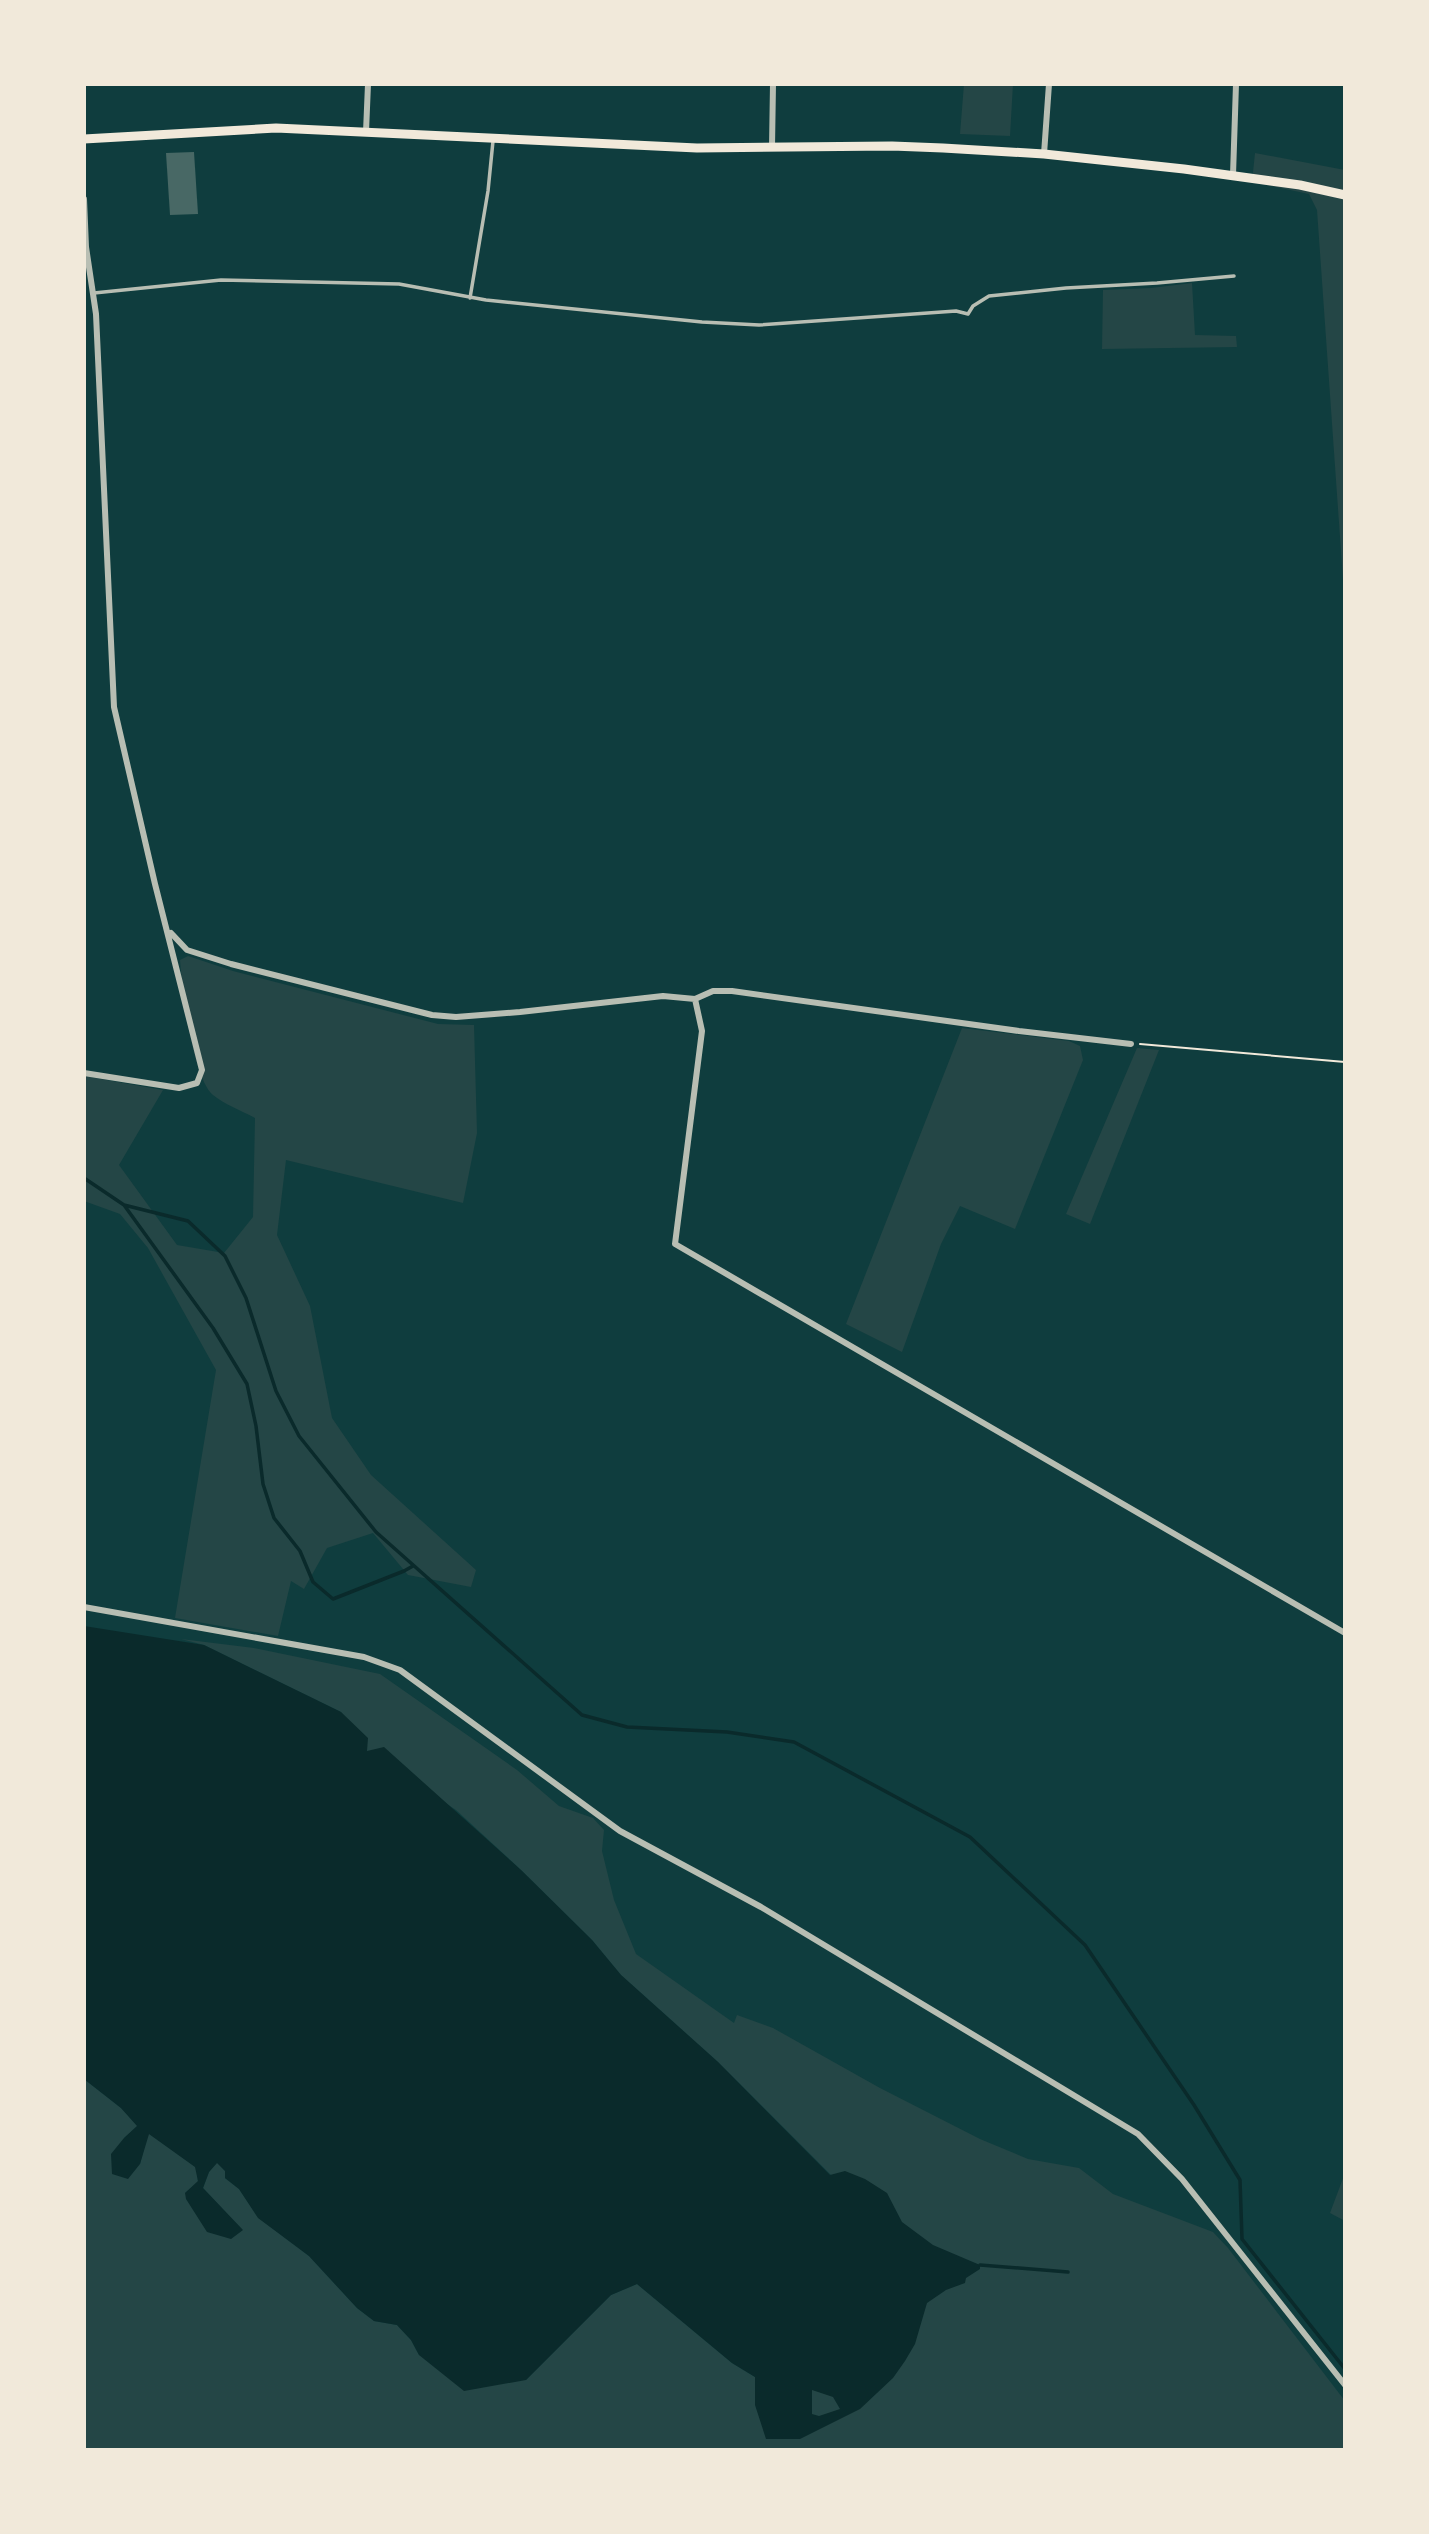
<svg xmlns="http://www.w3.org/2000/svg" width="1429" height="2534" font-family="'PT Serif',serif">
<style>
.green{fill:#244646}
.water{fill:#0a2a2b;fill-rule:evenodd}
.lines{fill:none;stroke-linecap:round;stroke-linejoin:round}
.stream{stroke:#0a2a2b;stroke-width:3.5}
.building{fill:#486865}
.path{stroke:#f1e9da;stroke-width:2}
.service{stroke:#b8beb3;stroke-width:3.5}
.minor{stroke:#b8beb3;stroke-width:6}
.secondary{stroke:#f1e9da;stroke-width:9}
</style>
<rect width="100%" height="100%" fill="#0f3d3e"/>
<!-- green -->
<path class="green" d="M 964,84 L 1013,84 L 1010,136 L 960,134 Z
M 1255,153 L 1345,170 L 1345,608 L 1317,210 L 1309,194 L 1252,182 Z
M 1192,283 L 1195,335 L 1236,336 L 1237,347 L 1102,349 L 1103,290 L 1151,288 Z
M 188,956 L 233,971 L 438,1024 L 474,1025 L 477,1133 L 463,1203 L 286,1160 L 277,1235 L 310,1306 L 332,1418 L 371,1475 L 476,1570 L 471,1587 L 408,1575 L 373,1533 L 327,1548 L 304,1589 L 291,1581 L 278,1636 L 175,1618 L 216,1370 L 148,1248 L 120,1214 L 84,1201 L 84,1076 L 163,1090 L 119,1165 L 177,1245 L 224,1253 L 253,1217 L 255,1118 C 242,1111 224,1104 213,1095 C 192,1077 182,988 180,960 Z
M 962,1028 L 1069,1041 L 1080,1046 L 1083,1060 L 1015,1229 L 960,1206 L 941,1244 L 902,1352 L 846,1324 Z
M 1137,1048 L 1159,1050 L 1090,1224 L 1066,1214 Z
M 181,1639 L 254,1648 L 380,1674 L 517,1770 L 559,1806 L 593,1818 L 604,1830 L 602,1851 L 614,1900 L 636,1954 L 734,2023 L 737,2015 L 773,2028 L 880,2088 L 980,2139 L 1028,2159 L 1079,2168 L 1113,2194 L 1213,2232 L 1228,2248 L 1345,2401 L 1345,2450 L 84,2450 L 84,2079 L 121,2108 L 138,2126 L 124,2138 L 140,2164 L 148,2133 L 196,2167 L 198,2182 L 185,2193 L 242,2230 L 203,2188 L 209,2172 L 217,2162 L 225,2171 L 225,2178 L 239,2189 L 259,2218 L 309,2256 L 357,2308 L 374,2321 L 397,2325 L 411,2340 L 419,2355 L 526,2380 L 611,2295 L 637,2284 L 732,2363 L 755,2377 L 755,2395 L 831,2175 L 718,2062 L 621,1975 L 592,1940 L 521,1870 L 456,1810 L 367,1751 L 341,1712 L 204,1645 Z
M 1345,2173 L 1345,2221 L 1330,2213 Z"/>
<!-- water -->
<path class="water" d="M 84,1626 L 204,1645 L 341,1712 L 368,1738 L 367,1751 L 384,1747 L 521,1870 L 592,1940 L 621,1975 L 718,2062 L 830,2175 L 845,2171 L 865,2179 L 887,2193 L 902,2222 L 933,2245 L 980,2265 L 980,2269 L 966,2278 L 965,2283 L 946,2290 L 927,2303 L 915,2344 L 905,2361 L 893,2378 L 860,2409 L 800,2439 L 766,2439 L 755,2405 L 755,2377 L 732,2363 L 637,2284 L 611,2295 L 526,2380 L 464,2391 L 419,2355 L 411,2340 L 397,2325 L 374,2321 L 357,2308 L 309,2256 L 258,2218 L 239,2189 L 225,2178 L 225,2171 L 217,2163 L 209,2172 L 203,2188 L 243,2230 L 231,2239 L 207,2232 L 186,2199 L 185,2193 L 198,2181 L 195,2167 L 149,2134 L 140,2164 L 128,2179 L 112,2174 L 111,2154 L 124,2138 L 137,2126 L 121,2108 L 84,2079 ZM 812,2390 L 833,2397 L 840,2409 L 819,2416 L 812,2414 Z"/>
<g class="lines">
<!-- stream -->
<path class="stream" d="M 84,1178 L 124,1205 L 188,1221 L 225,1256 L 246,1298 L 276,1391 L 299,1436 L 376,1532 L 582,1715 L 627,1727 L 727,1732 L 794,1742 L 970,1837 L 1085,1945 L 1194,2105 L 1240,2180 L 1242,2239 L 1345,2369
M 124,1205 L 213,1328 L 247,1384 L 256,1426 L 263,1484 L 274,1518 L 300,1551 L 313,1582 L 333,1599 L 404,1571 L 413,1566
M 980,2265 L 1068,2272"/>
</g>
<!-- building -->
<path class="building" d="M 194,152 L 198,214 L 170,215 L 166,153 Z"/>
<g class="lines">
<!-- path -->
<path class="path" d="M 1140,1044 L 1345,1062"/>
<!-- service -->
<path class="service" d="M 94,293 L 221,280 L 399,284 L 486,300 L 702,322 L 759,325 L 956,311 L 968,314 L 973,306 L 989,296 L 1066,288 L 1157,283 L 1234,276
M 470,298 L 488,191 L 493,141"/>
<!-- minor -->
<path class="minor" d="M 366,132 L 368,84
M 772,147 L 773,84
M 1044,154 L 1049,84
M 1233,175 L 1236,84
M 84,199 L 86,247 L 96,314 L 114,707 L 155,884 L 202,1070 L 197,1083 L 179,1088 L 84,1073
M 171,933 L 187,950 L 231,964 L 432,1015 L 456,1017 L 520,1012 L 663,996 L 695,999 L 713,991 L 732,991 L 1019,1031 L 1131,1044
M 695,999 L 702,1031 L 675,1244 L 1345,1633
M 84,1607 L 364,1657 L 400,1670 L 620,1831 L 761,1907 L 1138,2134 L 1182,2179 L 1345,2385"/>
<!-- secondary -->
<path class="secondary" d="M 84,139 L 276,128 L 697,148 L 892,146 L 943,148 L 1044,154 L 1184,169 L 1300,185 L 1345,195"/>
</g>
<!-- border -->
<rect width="1429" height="2534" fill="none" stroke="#f1e9da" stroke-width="172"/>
</svg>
